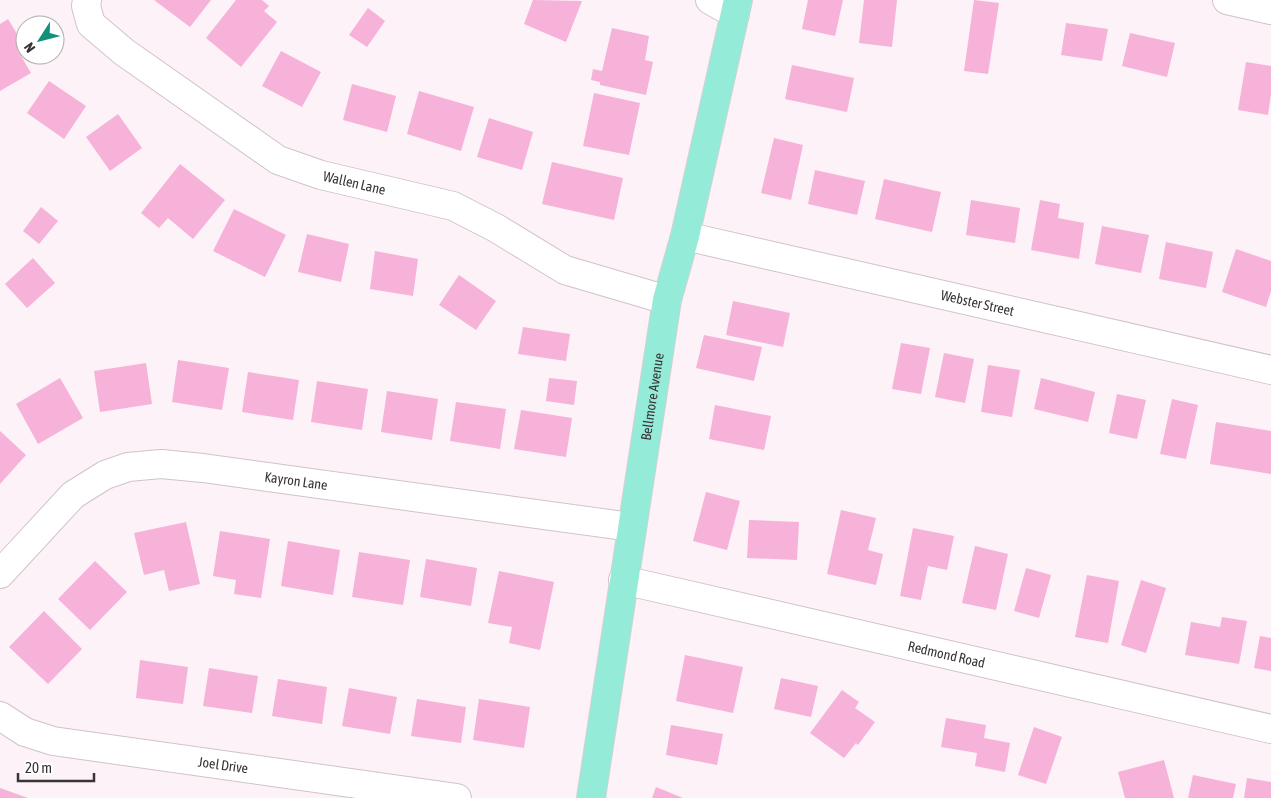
<svg xmlns="http://www.w3.org/2000/svg" width="1271" height="798" font-family="'Asap Condensed',sans-serif">
<style>
.building{fill:#f6b2d8}
.lines{fill:none;stroke-linecap:round;stroke-linejoin:round}
.minor-casing{stroke:#d0c3ca;stroke-width:30}
.major-casing{stroke:#d3d2d3;stroke-width:30}
.minor{stroke:#fff;stroke-width:28}
.major{stroke:#94ebd7;stroke-width:28}
.labels{text-anchor:middle;stroke-width:4;stroke-linejoin:round;paint-order:stroke}
.street-label{font-size:14px;fill:#383335;stroke:#fff}
</style>
<rect width="100%" height="100%" fill="#fdf2f8"/>
<!-- building -->
<path class="building" d="M 154,0 L 211,0 L 190,27 Z
M 236,0 L 262,0 L 269,6 L 264,11 L 277,22 L 241,67 L 206,38 Z
M 533,0 L 582,1 L 566,42 L 524,24 Z
M 808,0 L 843,0 L 835,36 L 802,29 Z
M 864,0 L 897,0 L 892,47 L 859,43 Z
M 974,0 L 999,3 L 988,74 L 964,71 Z
M 368,8 L 385,21 L 367,47 L 349,35 Z
M 8,19 L 25,47 L 18,51 L 31,73 L 0,91 L 0,24 Z
M 1066,23 L 1108,29 L 1102,61 L 1061,55 Z
M 612,28 L 649,36 L 645,60 L 653,62 L 646,95 L 600,85 L 600,82 L 591,80 L 593,69 L 602,71 Z
M 1130,33 L 1175,43 L 1167,77 L 1122,66 Z
M 281,51 L 321,72 L 302,107 L 262,86 Z
M 1246,62 L 1271,66 L 1271,94 L 1268,115 L 1238,110 Z
M 792,65 L 854,78 L 847,112 L 785,99 Z
M 49,81 L 86,106 L 64,139 L 27,113 Z
M 352,84 L 396,96 L 387,132 L 343,120 Z
M 419,91 L 474,107 L 461,151 L 407,134 Z
M 594,93 L 640,103 L 629,155 L 583,146 Z
M 118,114 L 142,148 L 110,171 L 86,137 Z
M 489,118 L 533,132 L 522,170 L 477,157 Z
M 774,138 L 803,145 L 791,200 L 761,193 Z
M 552,162 L 623,178 L 614,220 L 542,204 Z
M 180,164 L 225,200 L 193,239 L 168,218 L 159,228 L 141,213 Z
M 815,170 L 865,181 L 857,215 L 808,204 Z
M 884,179 L 941,192 L 932,232 L 875,219 Z
M 971,200 L 1020,208 L 1015,243 L 966,235 Z
M 1040,200 L 1060,204 L 1058,218 L 1084,223 L 1079,259 L 1031,250 Z
M 41,207 L 58,221 L 39,244 L 23,231 Z
M 234,209 L 286,235 L 265,277 L 213,251 Z
M 1102,226 L 1149,235 L 1141,273 L 1095,264 Z
M 307,234 L 349,244 L 341,282 L 298,272 Z
M 1166,242 L 1213,252 L 1206,288 L 1159,279 Z
M 1236,249 L 1271,261 L 1271,291 L 1266,307 L 1222,292 Z
M 375,251 L 418,259 L 413,296 L 370,289 Z
M 33,258 L 55,283 L 27,308 L 5,284 Z
M 459,275 L 496,301 L 476,330 L 439,305 Z
M 733,301 L 790,313 L 783,347 L 726,335 Z
M 523,327 L 570,334 L 566,361 L 518,354 Z
M 704,335 L 762,347 L 754,381 L 696,368 Z
M 901,343 L 930,348 L 921,394 L 892,389 Z
M 944,353 L 974,359 L 965,403 L 935,397 Z
M 178,360 L 229,368 L 222,410 L 172,402 Z
M 146,363 L 152,404 L 100,412 L 94,371 Z
M 988,365 L 1020,370 L 1012,417 L 981,412 Z
M 248,372 L 299,380 L 293,420 L 242,412 Z
M 60,378 L 83,418 L 38,444 L 16,404 Z
M 549,378 L 577,381 L 574,405 L 546,401 Z
M 1041,378 L 1095,392 L 1088,422 L 1034,409 Z
M 317,381 L 368,389 L 362,430 L 311,422 Z
M 387,391 L 438,399 L 432,440 L 381,432 Z
M 1117,394 L 1146,400 L 1137,439 L 1109,433 Z
M 1172,399 L 1198,405 L 1186,459 L 1160,454 Z
M 456,402 L 506,409 L 500,449 L 450,441 Z
M 715,405 L 771,416 L 764,450 L 709,439 Z
M 521,410 L 572,418 L 566,457 L 514,449 Z
M 1216,422 L 1271,431 L 1271,474 L 1210,464 Z
M 0,431 L 26,455 L 0,484 Z
M 706,492 L 740,501 L 727,550 L 693,541 Z
M 841,510 L 876,518 L 868,550 L 883,554 L 876,585 L 827,574 Z
M 749,520 L 799,522 L 797,560 L 747,558 Z
M 186,522 L 200,584 L 169,591 L 164,570 L 144,575 L 134,533 Z
M 913,528 L 954,536 L 947,570 L 928,566 L 921,600 L 900,596 Z
M 220,531 L 270,539 L 261,598 L 234,594 L 236,580 L 213,576 Z
M 288,541 L 340,550 L 333,595 L 281,586 Z
M 975,546 L 1008,554 L 996,610 L 962,603 Z
M 359,552 L 410,560 L 403,605 L 352,597 Z
M 426,559 L 477,568 L 471,606 L 420,597 Z
M 95,561 L 127,592 L 90,630 L 58,599 Z
M 1026,568 L 1051,575 L 1039,618 L 1014,611 Z
M 499,571 L 554,582 L 540,650 L 509,643 L 512,627 L 488,623 Z
M 1087,575 L 1119,581 L 1108,643 L 1075,637 Z
M 1141,580 L 1166,588 L 1146,653 L 1121,645 Z
M 44,611 L 82,649 L 48,684 L 9,647 Z
M 1222,617 L 1247,621 L 1239,664 L 1185,655 L 1191,622 L 1220,627 Z
M 1260,636 L 1271,638 L 1271,671 L 1254,668 Z
M 685,655 L 743,667 L 733,713 L 676,701 Z
M 140,660 L 188,667 L 183,704 L 136,698 Z
M 209,668 L 258,676 L 252,713 L 203,706 Z
M 781,678 L 818,686 L 811,717 L 774,709 Z
M 278,679 L 327,687 L 322,724 L 272,716 Z
M 349,688 L 397,697 L 390,734 L 342,726 Z
M 842,690 L 859,702 L 855,708 L 875,722 L 858,745 L 856,743 L 844,758 L 810,733 Z
M 417,699 L 466,707 L 461,743 L 411,736 Z
M 479,699 L 530,707 L 524,748 L 473,740 Z
M 946,718 L 986,725 L 984,738 L 1010,743 L 1005,772 L 975,766 L 977,753 L 941,747 Z
M 671,725 L 723,734 L 717,765 L 666,755 Z
M 1034,727 L 1062,737 L 1046,784 L 1018,775 Z
M 1164,760 L 1174,798 L 1125,798 L 1118,772 Z
M 1193,775 L 1236,784 L 1233,798 L 1188,798 Z
M 1247,778 L 1271,782 L 1271,798 L 1244,798 Z
M 656,787 L 683,798 L 652,798 Z
M 0,788 L 28,798 L 0,798 Z"/>
<g class="lines">
<defs>
<g id="minor">
<path id="s1" d="M 87,0 L 86,6 L 91,24 L 124,52 L 278,160 L 321,175 L 453,206 L 496,228 L 565,270 L 667,300"/>
<path d="M 710,0 L 735,14"/>
<path d="M 1227,0 L 1271,10"/>
<path id="s2" d="M 685,236 L 1271,370"/>
<path id="s3" d="M 0,574 L 73,495 L 105,475 L 128,467 L 161,464 L 203,468 L 631,527"/>
<path id="s4" d="M 623,580 L 1271,729"/>
<path id="s5" d="M 0,716 L 25,732 L 53,741 L 457,798"/>
</g>
<g id="major">
<path id="s6" d="M 591,798 L 667,300 L 685,236 L 738,0"/>
</g>
</defs>
<!-- minor casing -->
<use href="#minor" class="minor-casing"/>
<!-- major casing -->
<use href="#major" class="major-casing"/>
<!-- minor -->
<use href="#minor" class="minor"/>
<!-- major -->
<use href="#major" class="major"/>
</g>
<g class="labels">
<!-- street labels -->
<g class="street-label">
<text dy="5" stroke="none"><textPath href="#s1" startOffset="336">Wallen Lane</textPath></text>
<text dy="5" stroke="none"><textPath href="#s2" startOffset="300">Webster Street</textPath></text>
<text dy="5" stroke="none"><textPath href="#s6" startOffset="406">Bellmore Avenue</textPath></text>
<text dy="5" stroke="none"><textPath href="#s3" startOffset="339">Kayron Lane</textPath></text>
<text dy="5" stroke="none"><textPath href="#s4" startOffset="332">Redmond Road</textPath></text>
<text dy="5" stroke="none"><textPath href="#s5" startOffset="231">Joel Drive</textPath></text>
</g>
</g>
<!-- north arrow -->
<g transform="translate(40 40) rotate(234)"><circle r="24" fill="#ffffff" stroke="#afadae"/>
<path d="M0-4L9 19L0 12L-9 19Z" fill="#10927a"/>
<text y="-8" font-size="14" font-weight="bold" text-anchor="middle" fill="#383335">N</text>
</g>
<!-- scale -->
<path d="M18 773v8h76v-8" fill="none" stroke="#383335" stroke-width="2.5"/>
<text x="25" y="773" font-size="15" fill="#383335" stroke="#ffffff" stroke-width="4" paint-order="stroke">20 m</text>
</svg>
